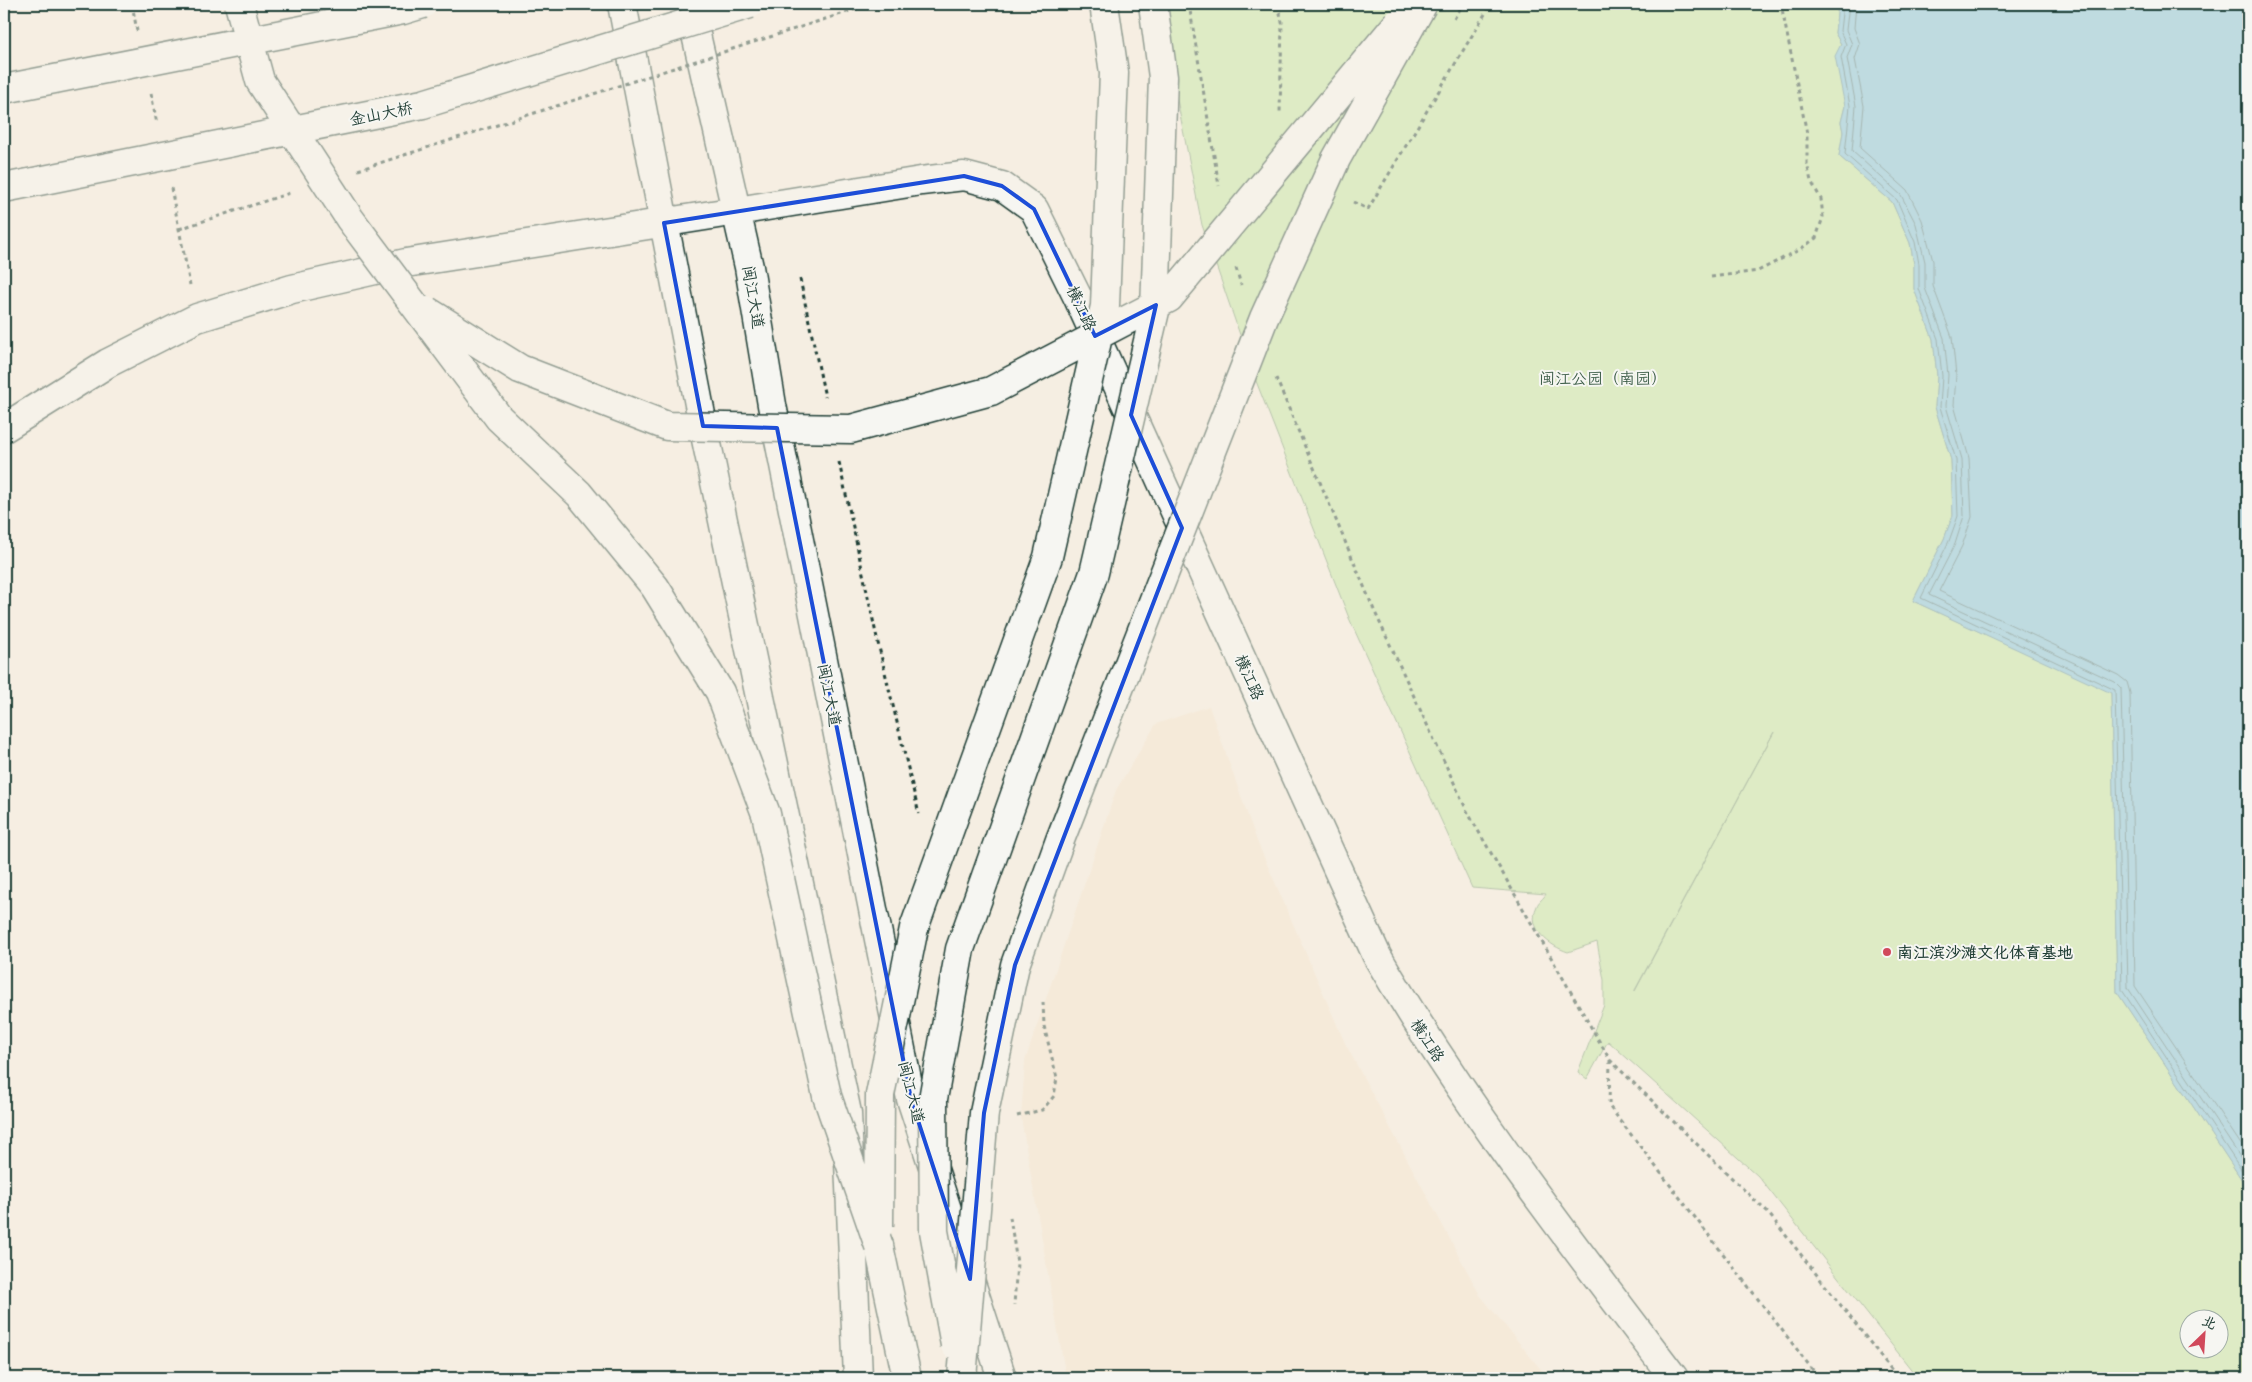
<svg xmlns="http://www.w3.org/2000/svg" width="2252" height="1382" font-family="Itim,'LXGW WenKai TC',sans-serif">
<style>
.built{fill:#f4e4cf}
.green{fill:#c0e7a3;stroke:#70926c;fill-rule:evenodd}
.water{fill:#7dc3de;stroke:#578d9a}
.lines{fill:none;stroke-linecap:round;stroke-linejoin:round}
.shore{stroke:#457378;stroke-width:1}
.minor-casing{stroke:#1f3d34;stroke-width:31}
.major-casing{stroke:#1f3d34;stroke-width:31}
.highway-casing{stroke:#1f3d34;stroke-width:31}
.path{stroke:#1f3d34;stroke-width:3;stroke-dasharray:4 4;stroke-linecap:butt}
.minor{stroke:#f6f6f2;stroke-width:28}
.major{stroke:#f6f6f2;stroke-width:28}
.highway{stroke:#f6f6f2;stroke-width:28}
.highway-bridge-casing{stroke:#1f3d34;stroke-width:31;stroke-linecap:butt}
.path-bridge{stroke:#1f3d34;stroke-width:3;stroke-dasharray:4 4;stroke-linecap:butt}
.highway-bridge{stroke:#f6f6f2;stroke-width:28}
.marked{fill:none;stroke:#1d4ed8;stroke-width:4;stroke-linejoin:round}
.poi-dot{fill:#d1495b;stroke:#f6f6f2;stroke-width:2}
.labels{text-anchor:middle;stroke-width:4;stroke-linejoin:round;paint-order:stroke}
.street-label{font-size:16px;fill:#1f3d34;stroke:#f6f6f2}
.park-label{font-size:16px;fill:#3f5f4a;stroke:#f6f6f2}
.poi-label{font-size:16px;font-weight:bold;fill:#1f3d34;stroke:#f6f6f2;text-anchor:start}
</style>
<rect width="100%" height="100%" fill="#f5eee2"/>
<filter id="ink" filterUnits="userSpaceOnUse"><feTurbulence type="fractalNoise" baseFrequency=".02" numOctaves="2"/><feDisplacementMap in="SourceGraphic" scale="10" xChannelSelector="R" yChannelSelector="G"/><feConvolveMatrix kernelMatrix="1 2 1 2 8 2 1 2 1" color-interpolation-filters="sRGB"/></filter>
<g filter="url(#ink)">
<!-- built -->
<path class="built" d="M 1209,706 L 1257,841 L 1345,1043 L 1480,1295 L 1548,1378 L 1066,1378 L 1021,1118 L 1025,1061 L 1116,790 L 1156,724 Z"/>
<!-- green -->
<path class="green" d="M 1158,4 L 1838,4 L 1835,33 L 1841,44 L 1845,106 L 1841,122 L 1843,132 L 1839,156 L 1892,202 L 1910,243 L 1914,264 L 1914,289 L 1933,339 L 1937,376 L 1935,407 L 1951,460 L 1953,515 L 1944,539 L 1913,601 L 2111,692 L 2117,992 L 2248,1189 L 2248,1378 L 1918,1378 L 1758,1176 L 1608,1041 L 1587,1079 L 1578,1072 L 1604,1005 L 1604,980 L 1597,942 L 1568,952 C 1550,946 1526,929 1537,906 C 1538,902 1544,898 1546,894 L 1472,888 L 1349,618 L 1256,381 L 1202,225 ZM 1774,732 L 1635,991 L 1635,990 ZM 2190,1320 L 2220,1320 L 2220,1350 L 2190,1350 Z"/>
<!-- water -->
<path class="water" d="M 1838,4 L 2248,4 L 2248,1189 L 2117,992 L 2111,693 L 1913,601 L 1944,539 L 1953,515 L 1951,460 L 1935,407 L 1937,376 L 1933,339 L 1914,289 L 1914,264 L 1910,243 L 1892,202 L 1839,156 L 1843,132 L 1841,122 L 1845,106 L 1835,56 L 1841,44 L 1835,33 Z"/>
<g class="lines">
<!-- shore -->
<path class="shore" d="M 1843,4 L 1840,31 L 1846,44 L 1841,57 L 1850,106 L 1845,154 L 1897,200 L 1915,242 L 1919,264 L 1919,289 L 1938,339 L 1942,376 L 1940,407 L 1956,460 L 1958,516 L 1949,541 L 1921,598 L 2115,690 L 2122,990 L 2248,1180
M 1849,4 L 1846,30 L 1852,44 L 1847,58 L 1856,106 L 1852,151 L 1901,195 L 1916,224 L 1925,262 L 1925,288 L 1944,338 L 1948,375 L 1946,406 L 1962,459 L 1964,516 L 1955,544 L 1929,595 L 2115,682 L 2121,688 L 2128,988 L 2248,1169
M 1856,4 L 1854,28 L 1860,44 L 1855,59 L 1864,106 L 1860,148 L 1907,190 L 1922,220 L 1933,261 L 1933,286 L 1952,337 L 1956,375 L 1954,405 L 1969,458 L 1972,517 L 1962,546 L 1939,591 L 2118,675 L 2127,682 L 2130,693 L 2135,986 L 2248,1155"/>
<defs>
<path id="minor" d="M 737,211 L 921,181 L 964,176 L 1002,186 L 1034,209 L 1078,298 L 1377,956 C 1464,1105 1570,1241 1674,1378"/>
<path id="major" d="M 622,4 L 702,420 L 847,1113 L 858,1378
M 689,4 L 749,267 L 772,405 L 911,1099 L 1002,1378
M 4,428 L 108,363 L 197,318 L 292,289 L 406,263 L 737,211"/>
<path id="highway" d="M 879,1246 L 907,1378"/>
</defs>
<!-- minor casing -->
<use href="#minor" class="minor-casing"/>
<!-- major casing -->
<use href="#major" class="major-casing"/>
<!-- highway casing -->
<use href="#highway" class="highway-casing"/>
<!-- path -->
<path class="path" d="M 132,4 L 137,31
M 1189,4 L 1219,186
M 1278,4 L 1282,22 L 1280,113
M 151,93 L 157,124
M 171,188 L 190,285
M 1353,202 L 1368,209 L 1491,4
M 1236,268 L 1241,285
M 1711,277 L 1758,271 L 1799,250 L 1816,238 L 1823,217 L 1821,199 L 1811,181 L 1807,164 L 1807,134 L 1781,4
M 800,279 L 825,397
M 1276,378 L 1374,610 L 1468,813 L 1610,1060 L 1769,1214 L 1898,1378
M 839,462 L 878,643 L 919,814
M 1610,1060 L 1609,1106 L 1819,1378
M 1010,1217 L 1017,1263 L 1014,1305"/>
<!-- minor -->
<use href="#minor" class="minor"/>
<!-- major -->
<use href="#major" class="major"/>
<!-- highway -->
<use href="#highway" class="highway"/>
<defs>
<path id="highway-bridge" d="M 239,4 L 260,81 L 350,219 L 499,418 L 579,494 L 655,587 L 720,692 L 766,814 L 827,1096 L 879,1246
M 4,89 L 403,10 L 423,4
M 4,188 L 423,104 L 750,4
M 427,311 L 520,369 L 667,426 L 851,429 L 991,391 L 1169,298 L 1398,23
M 879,1226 L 880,1095 L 914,928 L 1048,557 L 1105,306 L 1114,73 L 1104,4
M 955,1345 L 934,1231 L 933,1099 L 960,949 L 1094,573 L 1155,311 L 1163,77 L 1153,4
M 962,1378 L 984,1113 L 1015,965 L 1060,840 L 1264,318 L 1336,159 L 1423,4"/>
</defs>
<!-- highway-bridge casing -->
<use href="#highway-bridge" class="highway-bridge-casing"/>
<!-- path-bridge -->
<path class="path-bridge" d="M 1454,19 L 1463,4
M 358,170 L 872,4
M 179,229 L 293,192
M 1017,1116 L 1042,1110 L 1054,1096 L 1057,1078 L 1044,1026 L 1043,1001"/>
<!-- highway-bridge -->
<use href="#highway-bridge" class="highway-bridge"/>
</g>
</g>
<!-- marked area -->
<path d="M0 0H2252V1382H0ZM 964,176 L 1002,186 L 1034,209 L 1095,336 L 1156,305 L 1131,415 L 1182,528 L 1015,965 L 984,1113 L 970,1279 L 911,1099 L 777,428 L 703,426 L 664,223 Z" fill="#f5eee2" fill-opacity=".55" fill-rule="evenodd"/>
<path class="marked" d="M 964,176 L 1002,186 L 1034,209 L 1095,336 L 1156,305 L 1131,415 L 1182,528 L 1015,965 L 984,1113 L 970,1279 L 911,1099 L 777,428 L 703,426 L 664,223 Z"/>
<!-- markers -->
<circle class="poi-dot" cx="1887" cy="952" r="5"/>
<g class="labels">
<!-- street labels -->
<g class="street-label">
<text transform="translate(381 113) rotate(-11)" y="6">金山大桥</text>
<text transform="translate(754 297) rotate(80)" y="6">闽江大道</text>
<text transform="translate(1082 308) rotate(65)" y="6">横江路</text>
<text transform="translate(1250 677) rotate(66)" y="6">横江路</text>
<text transform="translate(830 695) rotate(79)" y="6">闽江大道</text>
<text transform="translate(1428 1040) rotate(57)" y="6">横江路</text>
<text transform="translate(912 1092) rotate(76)" y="6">闽江大道</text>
</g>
<!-- park labels -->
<g class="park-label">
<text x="1603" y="384">闽江公园（南园）</text>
</g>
<!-- poi labels -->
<g class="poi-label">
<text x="1897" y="958">南江滨沙滩文化体育基地</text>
</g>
</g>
<!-- margin -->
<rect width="2252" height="1382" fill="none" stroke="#f6f6f2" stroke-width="20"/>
<rect x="10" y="10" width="2232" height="1362" fill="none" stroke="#1f3d34" stroke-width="2" filter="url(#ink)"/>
<!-- north arrow -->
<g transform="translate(2204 1334) rotate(25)"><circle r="24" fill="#f6f6f2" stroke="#a0aca6"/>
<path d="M0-4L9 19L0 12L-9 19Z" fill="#d1495b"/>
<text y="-8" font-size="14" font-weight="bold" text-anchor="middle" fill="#1f3d34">北</text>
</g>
</svg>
